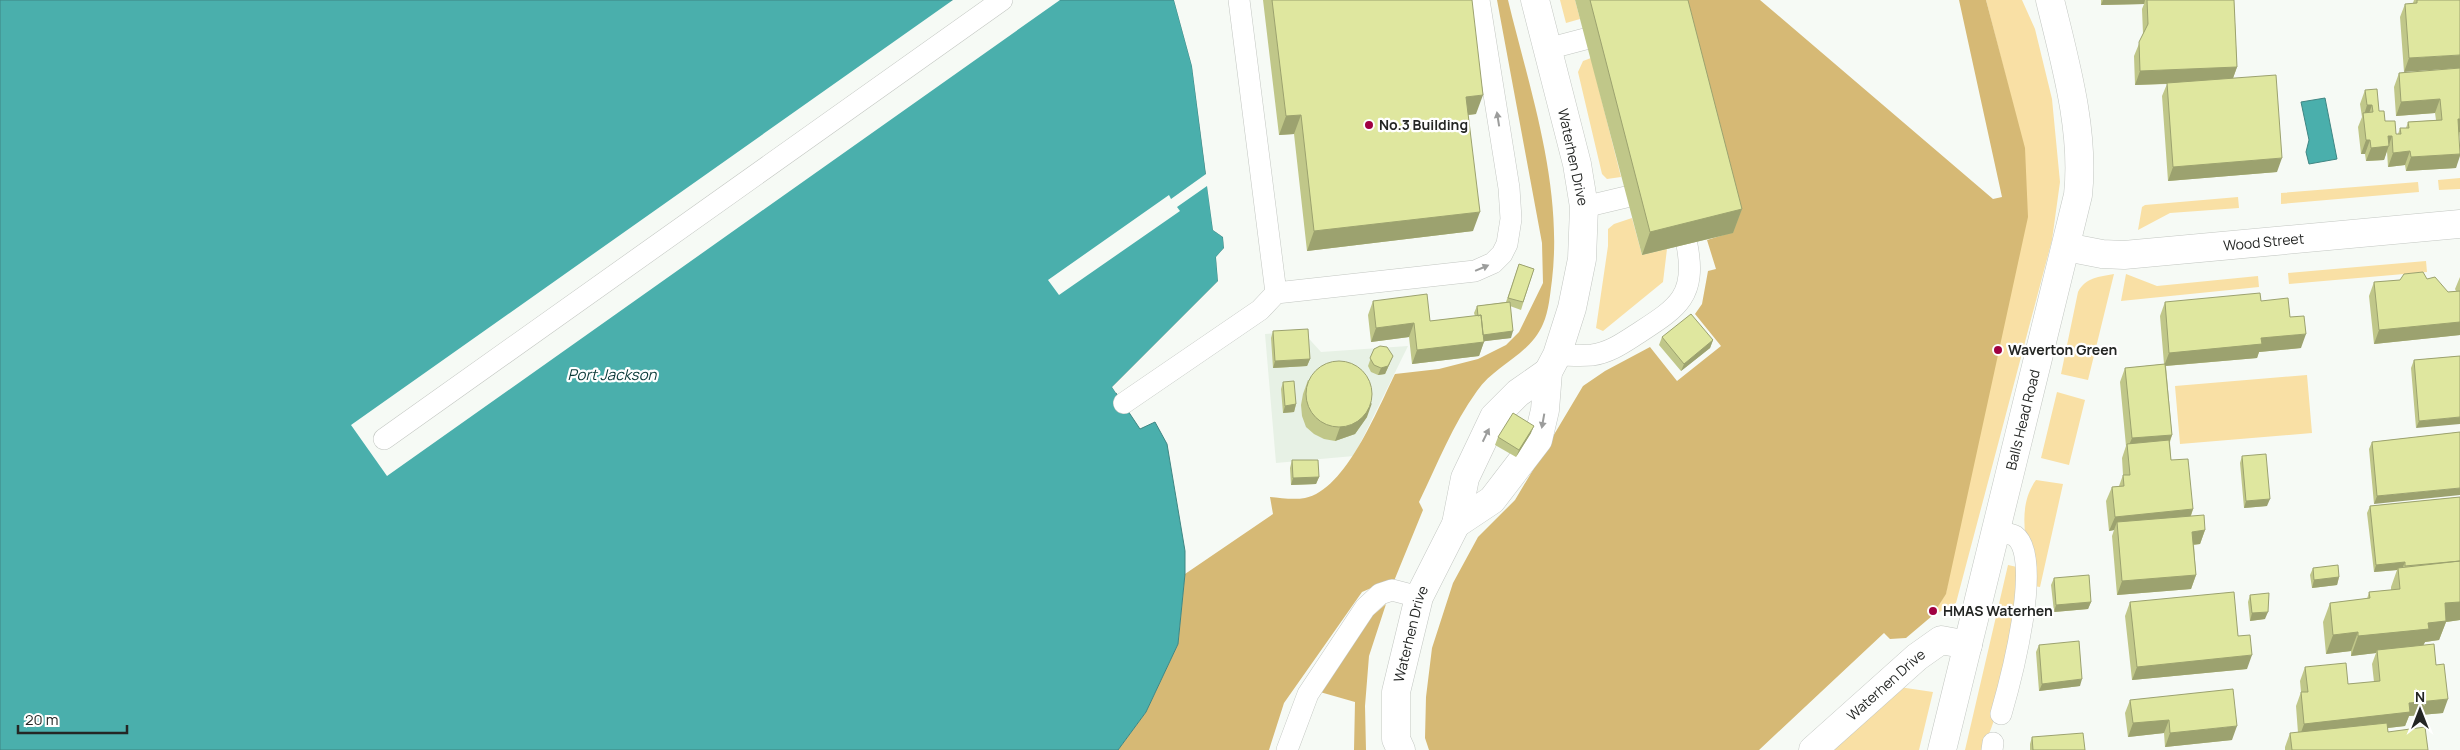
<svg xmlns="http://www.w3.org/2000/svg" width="2460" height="750" font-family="Manrope,sans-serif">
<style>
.built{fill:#e7f1e5}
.green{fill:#f9e0a5}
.forest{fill:#d6b975}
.water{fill:#4aafac;stroke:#3f8683}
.pier{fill:#f6faf5}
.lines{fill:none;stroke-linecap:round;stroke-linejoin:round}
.lane-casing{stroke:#c3c7c2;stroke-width:22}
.street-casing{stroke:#c3c7c2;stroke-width:29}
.lane{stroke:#fff;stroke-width:21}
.street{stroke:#fff;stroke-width:28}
.wall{fill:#c0c789}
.shaded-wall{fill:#9ca26f}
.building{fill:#dfe79f;stroke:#9ca26f}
.oneway{fill:#9c9d9c}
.poi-dot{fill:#a00141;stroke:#fff;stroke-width:2}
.labels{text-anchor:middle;stroke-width:4.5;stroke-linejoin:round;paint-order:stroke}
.poi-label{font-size:14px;font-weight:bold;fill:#242624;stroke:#fff;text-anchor:start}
.street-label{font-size:14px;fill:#242624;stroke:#fff}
.water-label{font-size:15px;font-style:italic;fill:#0a3a39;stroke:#fff}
</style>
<rect width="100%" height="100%" fill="#f6faf5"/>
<!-- built -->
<path class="built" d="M 1302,331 L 1321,352 L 1408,346 L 1354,456 L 1276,463 L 1265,334 Z"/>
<!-- green -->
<path class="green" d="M 1560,0 L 1575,0 L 1580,19 L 1566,23 Z
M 1986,0 L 2022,0 L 2035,29 L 2052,99 L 2060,182 L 2052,240 L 1956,603 L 1932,616 L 1946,593 L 2024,148 Z
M 1591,58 L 1621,177 L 1607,179 L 1602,174 L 1578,72 L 1583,61 Z
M 2460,178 L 2460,189 L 2439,190 L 2438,180 Z
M 2418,182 L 2419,192 L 2281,204 L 2281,193 Z
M 2238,197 L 2239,208 L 2170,213 L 2138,230 L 2142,207 L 2145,205 Z
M 1632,218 L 1642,255 L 1667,249 L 1663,282 L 1603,331 L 1596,328 L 1608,246 L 1608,229 L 1614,224 Z
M 2426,261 L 2427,272 L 2289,284 L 2288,273 Z
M 2114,274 L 2088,380 L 2061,374 L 2078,292 C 2086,277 2099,277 2114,274 Z
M 2126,274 L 2157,286 L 2258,276 L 2259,287 L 2121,301 Z
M 2307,375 L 2312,433 L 2180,444 L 2175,386 Z
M 2057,392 L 2085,400 L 2069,465 L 2041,458 Z
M 2036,480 L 2063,484 L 2040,587 L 2034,586 C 2029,552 2014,510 2036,480 Z
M 2008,565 L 2017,567 C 2012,629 2010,693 1982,750 L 1965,750 Z
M 1899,687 L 1933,692 L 1919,750 L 1832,750 Z"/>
<!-- forest -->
<path class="forest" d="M 1497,0 L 1508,0 C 1530,91 1563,185 1552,280 C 1550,294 1549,311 1543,324 C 1530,355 1495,365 1477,391 C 1453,424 1437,465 1419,502 L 1423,510 L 1394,581 L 1385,582 L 1362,592 L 1284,703 L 1269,750 L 1118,750 L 1146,712 L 1178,644 L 1185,574 L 1273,514 L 1270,497 C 1281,498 1294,500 1305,498 C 1346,490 1378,408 1395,374 L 1439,369 L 1478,359 L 1506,345 L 1519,332 L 1543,283 L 1542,243 Z
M 1674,0 L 1760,0 L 1993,199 L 2002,197 L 1959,0 L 1986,0 L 2025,148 L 2028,217 L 1946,594 L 1932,616 L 1906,638 L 1890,639 L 1884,633 L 1759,750 L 1429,750 L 1425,738 L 1426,697 L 1432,648 L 1453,583 L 1478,537 L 1515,500 L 1583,386 L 1605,371 L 1650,347 L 1677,381 L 1721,346 L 1695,314 L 1702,304 L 1708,271 L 1716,269 L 1707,240 L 1733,232 Z
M 1386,604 L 1369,656 L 1365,706 L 1366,750 L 1354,750 L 1355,702 L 1320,692 L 1359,627 Z"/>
<!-- water -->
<path class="water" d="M 0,0 L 1174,0 L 1192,66 L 1213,230 L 1223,237 L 1224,248 L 1216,257 L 1218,281 L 1112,387 L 1140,429 L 1155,422 L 1167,444 L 1185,551 L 1185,574 L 1178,644 L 1146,712 L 1118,750 L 0,750 Z
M 2325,98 L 2337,159 L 2309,164 L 2306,152 L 2309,140 L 2301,102 Z"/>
<!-- pier -->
<path class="pier" d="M 953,0 L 1060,0 L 387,476 L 351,425 Z
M 1174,0 L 1176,0 L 1184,20 L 1195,66 L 1216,229 L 1226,236 L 1227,248 L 1219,258 L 1220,283 L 1116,388 L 1118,392 L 1116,393 L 1112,387 L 1218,281 L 1216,257 L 1224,248 L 1223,237 L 1213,230 L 1207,186 L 1177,207 L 1180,211 L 1059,295 L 1048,280 L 1169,195 L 1171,199 L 1206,174 L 1192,66 Z"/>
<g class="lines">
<defs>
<path id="lane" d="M 1239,0 L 1276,293 L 1475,271 L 1493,263 L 1502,254 L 1507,244 L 1511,219 L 1509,188 L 1479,0
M 1547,49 L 1585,39
M 1584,207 L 1626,197
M 1557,355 C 1568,355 1581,356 1592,355 C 1609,353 1623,343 1637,334 C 1677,308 1697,297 1687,245
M 1124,403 L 1260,310 L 1276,293
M 384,439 L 1002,0
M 1996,532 C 2001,533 2010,533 2015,536 C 2044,557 2010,683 2001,714
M 1287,750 L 1308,694 L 1365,608 L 1380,594 L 1392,590 L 1419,597
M 1992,750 L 1993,743"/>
<g id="street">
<path id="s1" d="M 2066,247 L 2102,254 L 2124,255 L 2460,224"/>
<path d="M 1456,524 L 1492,500 L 1538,440 L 1545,410 L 1548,372 L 1557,355 L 1572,308 L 1582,259 L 1584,207 L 1577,164 L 1535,0"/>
<path id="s2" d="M 1401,750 L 1396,739 L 1396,692 L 1419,597 L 1456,524 L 1465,478 L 1494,417 L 1518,393 L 1548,372"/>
<path id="s3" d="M 1813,750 L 1917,657 L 1941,640 L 1968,645"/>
<path id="s4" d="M 1942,750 L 2078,195 C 2085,131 2065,62 2050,0"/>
</g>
</defs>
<!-- lane casing -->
<use href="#lane" class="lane-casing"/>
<!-- street casing -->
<use href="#street" class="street-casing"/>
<!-- lane -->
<use href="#lane" class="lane"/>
<!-- street -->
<use href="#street" class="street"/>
</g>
<!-- wall -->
<path class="wall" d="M 1263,0 L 1472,0 L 1476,114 L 1468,115 L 1473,231 L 1307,251 L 1294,134 L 1279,135 Z
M 1575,0 L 1688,0 L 1742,209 L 1733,233 L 1642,255 Z
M 2101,0 L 2234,0 L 2237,67 L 2233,78 L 2277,172 L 2168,181 L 2162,96 L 2167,84 L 2135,85 L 2134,56 L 2143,34 L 2142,9 L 2144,4 L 2101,5 Z
M 2414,0 L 2460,0 L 2404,72 L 2400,17 L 2405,4 L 2413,3 Z
M 2460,68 L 2460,132 L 2456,168 L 2406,171 L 2405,165 L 2388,167 L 2387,151 L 2384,160 L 2366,161 L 2365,154 L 2361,154 L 2358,127 L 2362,117 L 2360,104 L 2365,90 L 2385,121 L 2396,134 L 2398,134 L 2400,128 L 2406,128 L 2408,122 L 2436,120 L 2435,113 L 2396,116 L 2394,87 L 2399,73 Z
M 1519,264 L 1534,269 L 1521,310 L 1510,306 L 1511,338 L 1484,341 L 1479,356 L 1412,364 L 1409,337 L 1371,342 L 1368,315 L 1373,301 L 1430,321 L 1475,316 L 1474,313 L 1477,306 L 1506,302 Z
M 2460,277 L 2460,335 L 2374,344 L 2369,296 L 2374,282 L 2427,279 L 2448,292 L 2456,291 L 2455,289 Z
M 2261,301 L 2290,317 L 2301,348 L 2259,352 L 2257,358 L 2166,366 L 2172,435 L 2170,442 L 2171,460 L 2193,509 L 2191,516 L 2205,530 L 2200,544 L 2194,545 L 2196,575 L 2191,589 L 2117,595 L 2112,536 L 2114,530 L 2109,531 L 2106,501 L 2112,487 L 2119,486 L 2123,475 L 2122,458 L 2126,446 L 2120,382 L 2125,368 L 2164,364 L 2160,316 L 2165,302 Z
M 1273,331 L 1310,359 L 1307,366 L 1273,368 L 1271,338 Z
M 1662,337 L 1713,340 L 1710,348 L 1681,371 L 1659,345 Z
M 1374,349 L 1390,363 L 1385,374 L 1378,375 L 1371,372 L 1368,366 Z
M 2460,356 L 2416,428 L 2411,368 L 2414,360 Z
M 1308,380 L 1367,417 L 1355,434 L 1335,441 L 1324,439 L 1314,434 L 1306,427 L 1302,416 L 1301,405 L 1303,394 Z
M 1283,382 L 1296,404 L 1294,412 L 1283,413 L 1281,389 Z
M 2460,432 L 2374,504 L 2369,449 L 2372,442 Z
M 1531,433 L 1516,457 L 1495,445 L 1498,437 Z
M 2242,456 L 2267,506 L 2244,508 L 2240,463 Z
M 1292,460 L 1319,477 L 1316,484 L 1291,485 L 1290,468 Z
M 2460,497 L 2460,620 L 2446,622 L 2439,640 L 2425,642 L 2423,645 L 2436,665 L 2443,713 L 2409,716 L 2405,726 L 2388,728 L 2388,732 L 2428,750 L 2285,750 L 2285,747 L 2290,733 L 2298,733 L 2296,706 L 2301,692 L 2300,681 L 2305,667 L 2348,684 L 2374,682 L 2372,664 L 2376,653 L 2351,656 L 2351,651 L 2326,654 L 2323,622 L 2330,603 L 2367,599 L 2369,592 L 2391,590 L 2391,587 L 2397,570 L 2374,572 L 2367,513 L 2370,506 Z
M 2313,568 L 2339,577 L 2337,585 L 2312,588 L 2310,575 Z
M 2054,578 L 2091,602 L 2088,609 L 2054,612 L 2051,585 Z
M 2250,595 L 2265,619 L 2250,621 L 2248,602 Z
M 2130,602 L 2238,636 L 2247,669 L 2132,680 L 2125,616 Z
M 2039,645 L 2080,686 L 2039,691 L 2036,652 Z
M 2130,700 L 2232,740 L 2165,747 L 2164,733 L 2128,737 L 2125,713 Z
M 2032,737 L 2085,750 L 2030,750 L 2030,744 Z"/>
<!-- shaded-wall -->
<path class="shaded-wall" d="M 2103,0 L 2145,0 L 2144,4 L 2101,5 Z
M 2460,55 L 2460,68 L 2404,72 L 2409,58 Z
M 2237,67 L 2232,81 L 2135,85 L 2140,71 Z
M 1483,95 L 1476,114 L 1459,116 L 1466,97 Z
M 2440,99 L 2435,113 L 2396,116 L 2401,102 Z
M 2367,105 L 2372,105 L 2367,119 L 2364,115 Z
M 1301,115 L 1294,134 L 1279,135 L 1286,116 Z
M 2458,119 L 2460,119 L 2460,132 L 2453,133 Z
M 2388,136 L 2392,136 L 2384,160 L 2366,161 L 2371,148 Z
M 2366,140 L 2370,140 L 2365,154 L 2361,154 Z
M 2410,151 L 2405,165 L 2388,167 L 2393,153 Z
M 2460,154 L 2460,156 L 2456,168 L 2406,171 L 2411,157 Z
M 2282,158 L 2277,172 L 2168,181 L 2173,167 Z
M 1742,209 L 1733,233 L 1642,255 L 1650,232 Z
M 1480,212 L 1473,231 L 1307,251 L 1314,231 Z
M 2460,322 L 2460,335 L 2374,344 L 2379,330 Z
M 1414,323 L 1409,337 L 1371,342 L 1376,328 Z
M 1513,331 L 1511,338 L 1478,342 L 1481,335 Z
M 2306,334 L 2301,348 L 2259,352 L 2257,358 L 2164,366 L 2169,353 L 2261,338 Z
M 1713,340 L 1710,348 L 1681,371 L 1684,364 Z
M 1484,342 L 1479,356 L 1412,364 L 1417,350 Z
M 1393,356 L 1385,374 L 1378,375 L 1381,368 Z
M 1310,359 L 1307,366 L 1273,368 L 1275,361 Z
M 1372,403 L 1367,417 L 1355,434 L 1335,441 L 1340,427 Z
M 1296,404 L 1294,412 L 1283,413 L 1285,406 Z
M 2460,417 L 2460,424 L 2416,428 L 2419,421 Z
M 1534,426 L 1531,433 L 1516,457 L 1519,450 Z
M 2172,435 L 2167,448 L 2127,450 L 2132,438 Z
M 1319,477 L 1316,484 L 1291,485 L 1293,478 Z
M 2460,488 L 2460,495 L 2374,504 L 2377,496 Z
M 2270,499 L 2267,506 L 2244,508 L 2246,501 Z
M 2193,509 L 2188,523 L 2117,522 L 2114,530 L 2109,531 L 2115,517 Z
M 2205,530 L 2200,544 L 2187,545 L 2192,532 Z
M 2405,562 L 2402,569 L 2398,568 L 2397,570 L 2374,572 L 2376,565 Z
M 2196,575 L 2191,589 L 2117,595 L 2122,581 Z
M 2339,577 L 2337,585 L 2312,588 L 2314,580 Z
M 2091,602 L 2088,609 L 2054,612 L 2056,605 Z
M 2460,602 L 2460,620 L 2446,622 L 2439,640 L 2425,642 L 2422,648 L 2377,650 L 2376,653 L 2351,656 L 2358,636 L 2445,603 Z
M 2268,612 L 2265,619 L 2250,621 L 2252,613 Z
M 2358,632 L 2351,651 L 2326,654 L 2333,635 Z
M 2252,655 L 2247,669 L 2132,680 L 2137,667 Z
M 2082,679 L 2080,686 L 2039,691 L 2042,684 Z
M 2448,699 L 2443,713 L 2409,716 L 2405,726 L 2299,738 L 2304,724 L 2409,703 Z
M 2169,720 L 2164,733 L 2128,737 L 2133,723 Z
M 2237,726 L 2232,740 L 2165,747 L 2170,733 Z"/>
<!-- building -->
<path class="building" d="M 1272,0 L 1472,0 L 1483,95 L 1466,97 L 1480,212 L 1314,231 L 1301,115 L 1286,116 Z
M 1590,0 L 1688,0 L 1742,209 L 1650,232 Z
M 2147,0 L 2234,0 L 2237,67 L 2140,71 L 2139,42 L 2148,24 Z
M 2417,0 L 2460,0 L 2460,55 L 2409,58 L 2405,4 L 2417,3 Z
M 2460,68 L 2460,119 L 2458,119 L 2460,154 L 2411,157 L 2410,151 L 2393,153 L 2392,136 L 2388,136 L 2389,146 L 2371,148 L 2370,140 L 2366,140 L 2363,113 L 2373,112 L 2372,105 L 2367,105 L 2365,90 L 2377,89 L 2379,111 L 2384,111 L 2385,121 L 2395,121 L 2396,134 L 2401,134 L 2400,128 L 2409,128 L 2408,122 L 2442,120 L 2440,99 L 2401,102 L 2399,73 Z
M 2276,75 L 2282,158 L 2173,167 L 2167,83 Z
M 1519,264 L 1534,269 L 1523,302 L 1508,298 Z
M 2423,272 L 2427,279 L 2435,277 L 2448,292 L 2460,291 L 2460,322 L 2379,330 L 2374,282 L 2400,280 L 2404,274 Z
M 2260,293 L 2261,301 L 2288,298 L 2290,317 L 2304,316 L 2306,334 L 2261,338 L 2262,344 L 2169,353 L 2165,302 Z
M 1427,294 L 1430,321 L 1481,315 L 1484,342 L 1417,350 L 1414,323 L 1376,328 L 1373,301 Z
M 1510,302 L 1513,331 L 1483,335 L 1481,315 L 1478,316 L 1477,306 Z
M 1691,314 L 1713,340 L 1684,364 L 1662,337 Z
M 1308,329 L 1310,359 L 1275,361 L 1273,331 Z
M 1380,346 L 1387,347 L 1393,356 L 1388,366 L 1381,368 L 1374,365 L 1370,358 L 1374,349 Z
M 2460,356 L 2460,417 L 2419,421 L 2414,360 Z
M1306 394a33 33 0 1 1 66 0a33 33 0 1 1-66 0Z
M 2165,364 L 2172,435 L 2132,438 L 2125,368 Z
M 1294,381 L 1296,404 L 1285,406 L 1283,382 Z
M 1513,413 L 1534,426 L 1519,450 L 1498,437 Z
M 2460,432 L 2460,488 L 2377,496 L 2372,442 Z
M 2169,440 L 2171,460 L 2188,459 L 2193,509 L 2115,517 L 2112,487 L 2124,486 L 2123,475 L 2130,475 L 2127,444 Z
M 2266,454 L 2270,499 L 2246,501 L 2242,456 Z
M 1292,460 L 1318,460 L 1319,477 L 1293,478 Z
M 2460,497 L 2460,561 L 2405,566 L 2405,562 L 2376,565 L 2370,506 Z
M 2204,515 L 2205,530 L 2192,532 L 2196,575 L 2122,581 L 2117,522 Z
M 2460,561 L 2460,602 L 2445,603 L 2446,621 L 2428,623 L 2429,629 L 2358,636 L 2358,632 L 2333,635 L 2330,603 L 2370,598 L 2369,592 L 2400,589 L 2398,568 Z
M 2338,565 L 2339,577 L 2314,580 L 2313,568 Z
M 2089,575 L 2091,602 L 2056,605 L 2054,578 Z
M 2234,592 L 2238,636 L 2250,635 L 2252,655 L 2137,667 L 2130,602 Z
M 2269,593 L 2268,612 L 2252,613 L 2250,595 Z
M 2079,641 L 2082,679 L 2042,684 L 2039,645 Z
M 2434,644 L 2436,665 L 2444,664 L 2448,699 L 2409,703 L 2410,712 L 2304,724 L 2301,692 L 2308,692 L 2305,667 L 2346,663 L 2348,684 L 2380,681 L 2377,650 Z
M 2233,689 L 2237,726 L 2170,733 L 2169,720 L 2133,723 L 2130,700 Z
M 2387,723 L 2388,732 L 2425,727 L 2428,750 L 2292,750 L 2290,733 Z
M 2083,733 L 2085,750 L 2033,750 L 2032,737 Z"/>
<!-- one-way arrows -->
<defs><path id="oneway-solid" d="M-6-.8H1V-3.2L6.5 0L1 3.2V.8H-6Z" transform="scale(1.25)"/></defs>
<g class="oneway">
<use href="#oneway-solid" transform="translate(1498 119) rotate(-99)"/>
<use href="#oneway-solid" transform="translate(1482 268) rotate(-23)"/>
<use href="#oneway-solid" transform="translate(1543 421) rotate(100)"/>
<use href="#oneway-solid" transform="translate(1486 435) rotate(-64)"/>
</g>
<!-- markers -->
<g class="poi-dot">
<circle cx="1369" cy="125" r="5"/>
<circle cx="1998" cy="350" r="5"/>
<circle cx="1933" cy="611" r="5"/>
</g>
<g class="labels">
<!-- poi labels -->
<g class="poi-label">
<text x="1379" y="130">No.3 Building</text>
<text x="2008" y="355">Waverton Green</text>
<text x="1943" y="616">HMAS Waterhen</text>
</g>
<!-- street labels -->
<g class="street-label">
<text transform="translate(1573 157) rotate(78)" y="5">Waterhen Drive</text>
<text dy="5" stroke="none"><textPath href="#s1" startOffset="199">Wood Street</textPath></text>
<text dy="5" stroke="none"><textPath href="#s4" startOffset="340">Balls Head Road</textPath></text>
<text dy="5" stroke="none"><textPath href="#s2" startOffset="119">Waterhen Drive</textPath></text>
<text dy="5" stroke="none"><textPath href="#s3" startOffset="98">Waterhen Drive</textPath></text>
</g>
<!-- water labels -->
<g class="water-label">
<text x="612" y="380">Port Jackson</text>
</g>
</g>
<!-- north arrow -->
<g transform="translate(2420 710)" stroke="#ffffff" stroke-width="4" paint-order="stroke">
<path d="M0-4L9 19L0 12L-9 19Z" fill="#242624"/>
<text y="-8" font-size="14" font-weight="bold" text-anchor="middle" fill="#242624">N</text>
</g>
<!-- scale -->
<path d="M18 725v8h109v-8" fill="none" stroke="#242624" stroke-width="2.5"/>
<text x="25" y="725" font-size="15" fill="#242624" stroke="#ffffff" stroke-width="4" paint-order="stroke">20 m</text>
</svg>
